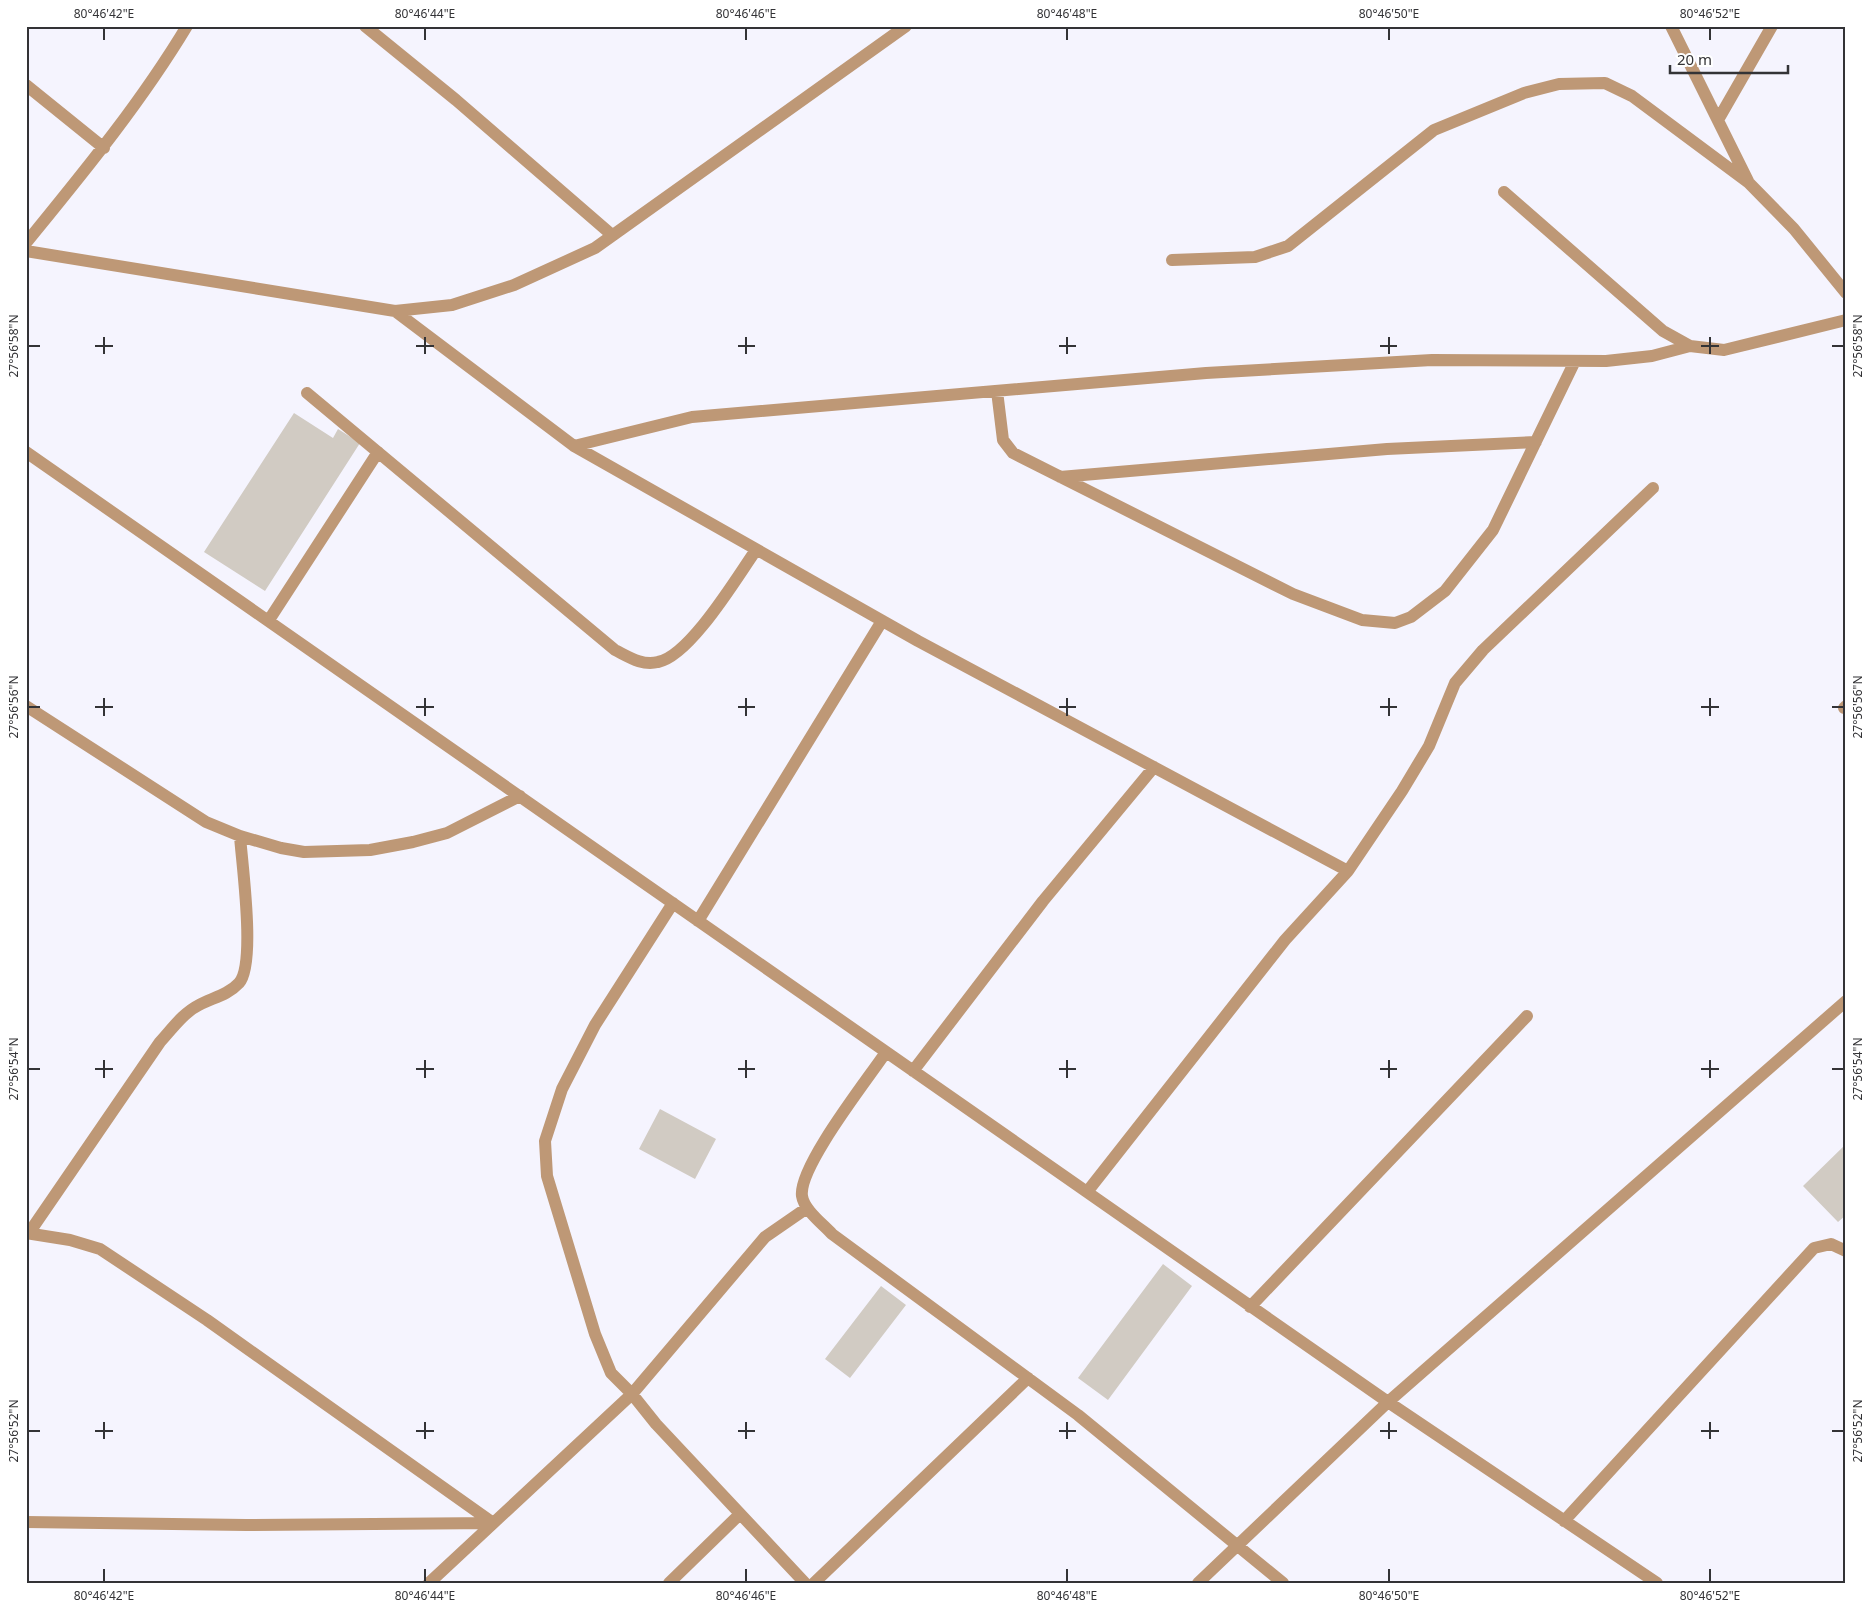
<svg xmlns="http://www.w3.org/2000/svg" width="1872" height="1609" font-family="'Noto Sans',sans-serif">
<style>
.building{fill:#d1cbc3}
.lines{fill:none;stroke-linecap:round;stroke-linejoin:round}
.minor{stroke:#be9876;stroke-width:12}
.ticks{fill:none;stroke:#333336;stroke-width:2}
.neatline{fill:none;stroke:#333336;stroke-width:2}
.ticks-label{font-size:12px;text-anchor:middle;fill:#333336}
</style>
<rect width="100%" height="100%" fill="#f5f4fe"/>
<!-- building -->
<path class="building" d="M 294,413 L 333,438 L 338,429 L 360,443 L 265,591 L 204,552 Z
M 660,1109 L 716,1139 L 695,1179 L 639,1149 Z
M 1846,1144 L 1846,1215 L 1838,1222 L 1803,1186 Z
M 1163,1264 L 1192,1286 L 1108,1400 L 1078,1378 Z
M 881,1286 L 906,1305 L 850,1378 L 825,1359 Z"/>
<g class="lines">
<!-- minor -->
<path class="minor" d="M 365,26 L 456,100 L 612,235
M 1671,26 L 1748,181
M 26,85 L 104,148
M 1718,120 L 1772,26
M 1504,192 L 1663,331 L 1690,346 L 1724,350 L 1846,320
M 26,243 C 83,173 140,104 187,26
M 26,251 L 395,311 L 452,305 L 514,285 L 595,248 L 906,26
M 1172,260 L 1255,257 L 1288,246 L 1434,130 L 1524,93 L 1559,84 L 1605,83 L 1632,96 L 1749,183 L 1794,229 L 1846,293
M 395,311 L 574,446 L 918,641 L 1348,871
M 997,391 L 1003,440 L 1013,453 L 1293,594 L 1362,620 L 1395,623 L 1411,617 L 1445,591 L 1493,530 L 1575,361
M 307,393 L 615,650 C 629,657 642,666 658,662 C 690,656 737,577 756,550
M 574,446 L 692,417 L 1206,373 L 1432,360 L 1606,361 L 1652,356 L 1690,346
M 26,452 L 1388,1402 L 1657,1583
M 1060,477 L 1387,449 L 1536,442
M 269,620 L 378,452
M 26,706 L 206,822 L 240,836 L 281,848 L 304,852 L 370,850 L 413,842 L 447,833 L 520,796
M 1844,708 L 1846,706
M 673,903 L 595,1025 L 562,1089 L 545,1141 L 547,1176 L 595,1334 L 611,1373 L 632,1394 L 656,1424 L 805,1583
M 698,921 L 882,621
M 886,1052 C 868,1079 798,1167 802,1196 C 804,1210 823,1224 832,1234 L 1078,1415 L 1283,1583
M 913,1071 L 1043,901 L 1154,767
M 1087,1192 L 1285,940 L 1348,871 L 1402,791 L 1429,746 L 1455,683 L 1483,650 L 1653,488
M 26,1233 L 70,1240 L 100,1249 L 207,1320 L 493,1523
M 29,1233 L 160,1042 C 172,1029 183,1013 199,1005 C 212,998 228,995 239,983 C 256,964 242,865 240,836
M 1250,1307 L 1527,1016
M 1564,1521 L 1814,1248 L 1831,1244 L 1846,1251
M 26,1522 L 246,1525 L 493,1523
M 429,1583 L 632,1394 L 765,1237 L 807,1208
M 669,1583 L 740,1514
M 814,1583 L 1028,1378
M 1198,1583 L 1388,1402 L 1846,1001"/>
</g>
<!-- ticks -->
<path class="ticks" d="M 104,28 L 104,40M 425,28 L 425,40M 746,28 L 746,40M 1067,28 L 1067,40M 1389,28 L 1389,40M 1710,28 L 1710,40M 104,337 L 104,354M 425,337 L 425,354M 746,337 L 746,354M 1067,337 L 1067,354M 1389,337 L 1389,354M 1710,337 L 1710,354M 28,346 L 40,346M 95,346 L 113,346M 416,346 L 434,346M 738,346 L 755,346M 1059,346 L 1076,346M 1380,346 L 1397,346M 1701,346 L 1719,346M 1832,346 L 1844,346M 104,698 L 104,716M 425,698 L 425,716M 746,698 L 746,716M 1067,698 L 1067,716M 1389,698 L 1389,716M 1710,698 L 1710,716M 28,707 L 40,707M 95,707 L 113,707M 416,707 L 434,707M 738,707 L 755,707M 1059,707 L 1076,707M 1380,707 L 1397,707M 1701,707 L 1719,707M 1832,707 L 1844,707M 104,1060 L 104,1078M 425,1060 L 425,1078M 746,1060 L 746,1078M 1067,1060 L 1067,1078M 1389,1060 L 1389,1078M 1710,1060 L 1710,1078M 28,1069 L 40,1069M 95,1069 L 113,1069M 416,1069 L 434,1069M 738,1069 L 755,1069M 1059,1069 L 1076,1069M 1380,1069 L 1397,1069M 1701,1069 L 1719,1069M 1832,1069 L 1844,1069M 104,1422 L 104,1439M 425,1422 L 425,1439M 746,1422 L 746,1439M 1067,1422 L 1067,1439M 1389,1422 L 1389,1439M 1710,1422 L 1710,1439M 28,1431 L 40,1431M 95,1431 L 113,1431M 416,1431 L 434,1431M 738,1431 L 755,1431M 1059,1431 L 1076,1431M 1380,1431 L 1397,1431M 1701,1431 L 1719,1431M 1832,1431 L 1844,1431M 104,1569 L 104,1582M 425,1569 L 425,1582M 746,1569 L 746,1582M 1067,1569 L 1067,1582M 1389,1569 L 1389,1582M 1710,1569 L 1710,1582"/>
<!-- border -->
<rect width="1872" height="1609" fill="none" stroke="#ffffff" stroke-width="55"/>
<!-- scale -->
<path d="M1670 65v8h118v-8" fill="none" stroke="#333336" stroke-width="2.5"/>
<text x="1677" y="65" font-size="15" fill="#333336" stroke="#ffffff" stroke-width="4" paint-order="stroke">20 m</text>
<rect x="28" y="28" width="1816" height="1554" class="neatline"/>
<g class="ticks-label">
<text x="104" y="18">80°46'42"E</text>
<text x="425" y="18">80°46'44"E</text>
<text x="746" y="18">80°46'46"E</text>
<text x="1067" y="18">80°46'48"E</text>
<text x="1389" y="18">80°46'50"E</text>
<text x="1710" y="18">80°46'52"E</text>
<text transform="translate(14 346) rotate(-90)" y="4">27°56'58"N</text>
<text transform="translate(1858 346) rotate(-90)" y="4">27°56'58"N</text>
<text transform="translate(14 707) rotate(-90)" y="4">27°56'56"N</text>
<text transform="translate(1858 707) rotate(-90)" y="4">27°56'56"N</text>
<text transform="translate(14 1069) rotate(-90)" y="4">27°56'54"N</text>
<text transform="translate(1858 1069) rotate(-90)" y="4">27°56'54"N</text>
<text transform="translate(14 1431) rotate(-90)" y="4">27°56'52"N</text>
<text transform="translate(1858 1431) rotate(-90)" y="4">27°56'52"N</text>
<text x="104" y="1600">80°46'42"E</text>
<text x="425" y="1600">80°46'44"E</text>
<text x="746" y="1600">80°46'46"E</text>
<text x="1067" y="1600">80°46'48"E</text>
<text x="1389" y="1600">80°46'50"E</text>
<text x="1710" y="1600">80°46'52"E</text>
</g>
</svg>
